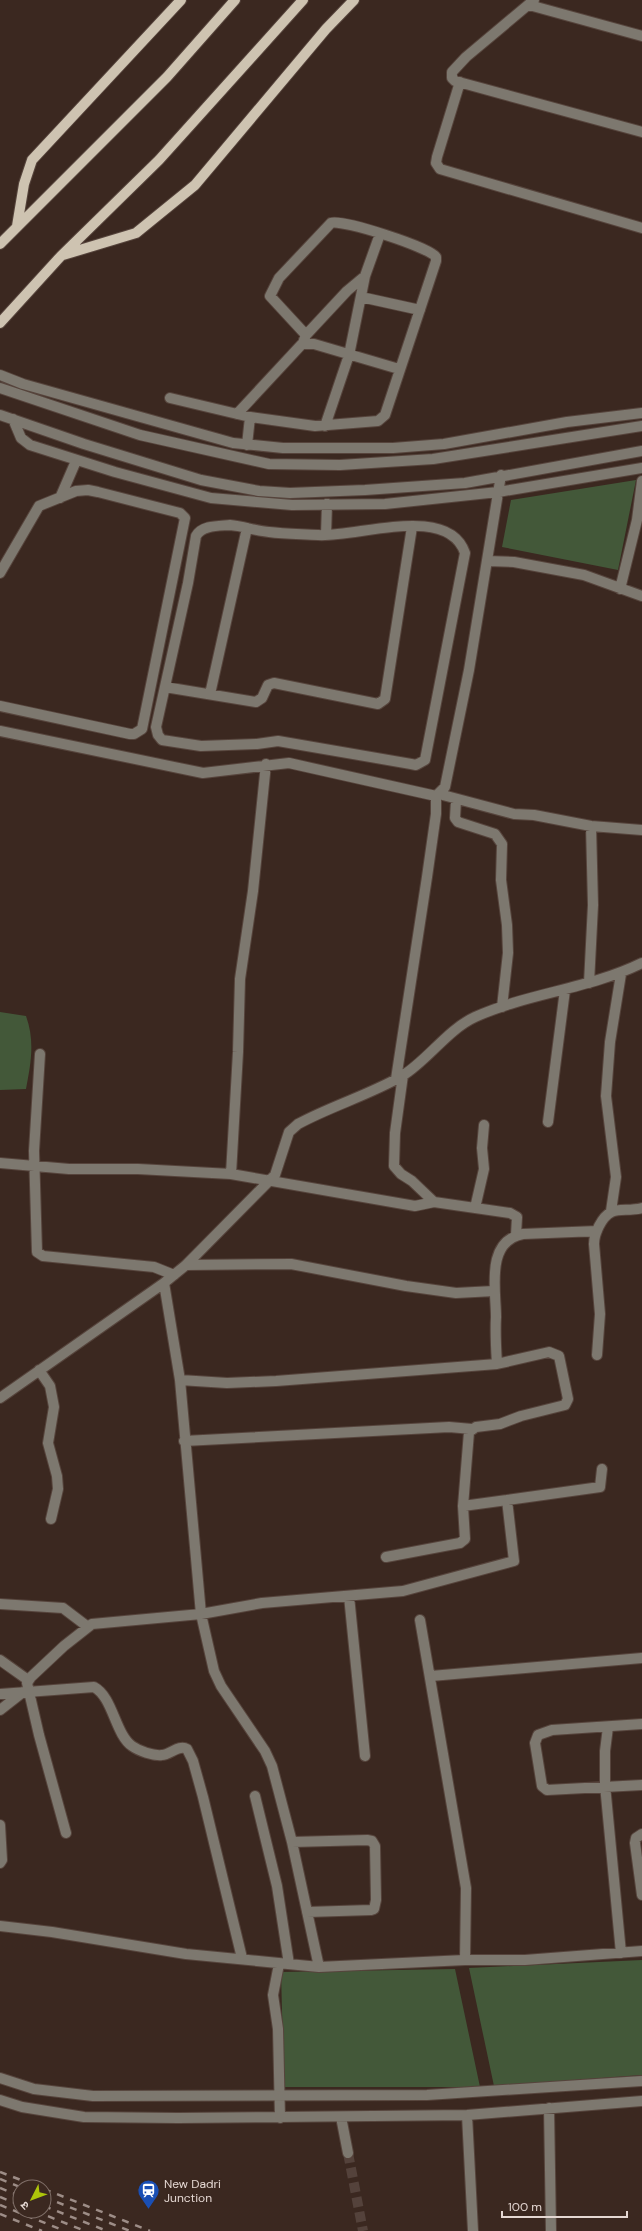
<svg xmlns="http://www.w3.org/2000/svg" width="642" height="2231" font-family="'DM Sans','Noto Sans Devanagari',sans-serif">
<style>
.green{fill:#435839}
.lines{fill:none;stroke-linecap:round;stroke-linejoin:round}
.minor-tunnel{stroke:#54423b;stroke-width:10;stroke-dasharray:10 5;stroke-linecap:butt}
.minor-casing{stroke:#56443c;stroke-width:12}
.major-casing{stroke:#56443c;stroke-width:12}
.minor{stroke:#7d786f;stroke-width:10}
.major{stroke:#cec3b1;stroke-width:10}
.rail{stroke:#9d8d87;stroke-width:2.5;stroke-dasharray:7 7;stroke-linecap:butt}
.labels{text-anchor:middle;stroke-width:4;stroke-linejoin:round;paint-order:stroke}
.poi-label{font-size:12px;fill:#e4d7d2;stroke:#3b2820;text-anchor:start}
</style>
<rect width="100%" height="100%" fill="#3b2820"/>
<!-- green -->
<path class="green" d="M 636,480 L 618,570 L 502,547 L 511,500 Z
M 0,1012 L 26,1016 C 35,1041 31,1063 26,1089 L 0,1090 Z
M 642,1960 L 642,2075 L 494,2086 L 469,1968 Z
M 455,1969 L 480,2087 L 284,2087 L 281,1972 Z"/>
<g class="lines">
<!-- minor-tunnel -->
<path class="minor-tunnel" d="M 348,2153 L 363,2231"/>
<defs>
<path id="minor" d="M 534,0 L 466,57 L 452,72 L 452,78 L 455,81 L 642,132
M 529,5 L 642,36
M 460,82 L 437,157 L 436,163 L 440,169 L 642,228
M 361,297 L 420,310
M 304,340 L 306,335 L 347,291 L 365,276
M 0,375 L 23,384 L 233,443 L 283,448 L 393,448 L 444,444 L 567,422 L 642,413
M 0,388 L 140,435 L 269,464 L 340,465 L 433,459 L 642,426
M 170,398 L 250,417 L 315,426 L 378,421 L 385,415 L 436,261 L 436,257 C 429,247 342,219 331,223 L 279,278 L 270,296 L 306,335
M 237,414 L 302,344 L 314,344 L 399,369
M 0,415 L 84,444 L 201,480 L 259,491 L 290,493 L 365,490 L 465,483 L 642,451
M 13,419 L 21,438 L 30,445 L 115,472 L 211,498 L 292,505 L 385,504 L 498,492 L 642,468
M 325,426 L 349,355 L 365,276 L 380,234
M 247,445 L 250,417
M 60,498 L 76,461
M 230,525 C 243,526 256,531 269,532 C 285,534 302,534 318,535 C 356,538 448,503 465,553 L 425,760 L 416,765 L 411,764 L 278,741 L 257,744 L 201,746 L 162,740 L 158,735 L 156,727 L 188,583 L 196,536 C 202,525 219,526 230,525 Z
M 326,535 L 327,504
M 487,561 L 514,562 L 584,575 L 642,596
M 0,573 L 39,506 L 76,491 L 88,490 L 98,492 L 180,513 L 185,518 L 142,729 L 134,734 L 130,734 L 0,706
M 620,589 L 637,520 L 642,481
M 165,687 L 256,702 L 262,698 L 268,685 L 274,683 L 378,704 L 385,699 L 412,527
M 210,694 L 247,528
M 0,731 L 203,773 L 289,763 L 436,796 L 445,787 L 469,670 L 501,475
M 439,794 L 514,814 L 534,815 L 591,826 L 642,830
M 456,800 L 455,818 L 458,822 L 495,834 L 502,844 L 501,880 L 507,925 L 508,953 L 502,1007
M 589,983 L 593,905 L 591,826
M 40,1054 L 34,1151 L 37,1252 L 43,1256 L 154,1267 L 174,1275
M 403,1075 L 395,1133 L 394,1166 L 401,1174 L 412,1181 L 434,1202
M 396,1079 L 427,877 L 436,814 L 436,796
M 548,1122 L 565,990
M 0,1163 L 69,1169 L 138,1169 L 231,1174 L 238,1052 L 240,979 L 253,891 L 266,764
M 231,1174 L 415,1206 L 434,1202 L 510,1213 L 517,1217 L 516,1235
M 475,1208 L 484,1169 L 482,1148 L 484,1125
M 611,1211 L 616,1177 L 606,1096 L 610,1042 L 621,974
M 186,1265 L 291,1264 L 406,1286 L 456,1293 L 494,1291
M 164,1283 L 180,1380 L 201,1614 L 214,1671 L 221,1686 L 265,1751 L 272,1766 L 292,1842 L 319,1967
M 597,1355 L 600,1314 L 594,1244 C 594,1237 596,1232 599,1226 C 611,1203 622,1213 642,1208
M 497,1364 C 496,1348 495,1333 496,1317 C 496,1290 485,1241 523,1234 L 597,1231
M 39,1370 L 50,1386 L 54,1407 L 48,1443 L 57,1476 L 58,1489 L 51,1519
M 180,1380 L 227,1383 L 276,1381 L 497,1364 L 549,1352 L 559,1356 L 568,1399 L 565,1405 L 521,1416 L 500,1424 L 476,1427 L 469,1432 L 463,1506 L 465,1539 L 460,1543 L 386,1557
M 0,1398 L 164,1283 L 186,1265 L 275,1175 L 289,1132 L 298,1124 C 331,1106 369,1095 402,1076 C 428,1060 447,1030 475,1017 C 528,993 589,989 642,963
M 184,1441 L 449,1427 L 472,1429
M 507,1500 L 600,1487 L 602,1469
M 349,1596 L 365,1756
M 0,1604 L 63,1608 L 88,1627
M 420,1620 L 466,1888 L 465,1960
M 0,1660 L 28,1680
M 431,1676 L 642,1658
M 0,1694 L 94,1687 C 113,1697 115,1734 132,1746 C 139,1751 153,1756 162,1755 C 170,1755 179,1744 187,1749 L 193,1761 L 203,1797 L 242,1958
M 0,1710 L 23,1692
M 642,1724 L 552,1730 L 538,1735 L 535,1743 L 542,1786 L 547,1790 L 642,1785
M 608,1727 L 605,1751 L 605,1785 L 621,1953
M 255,1796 L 277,1886 L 289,1964
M 0,1825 L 2,1860 L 0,1863
M 66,1833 L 39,1735 L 27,1683 L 31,1677 L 64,1646 L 92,1624 L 201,1614 L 262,1603 L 403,1591 L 514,1561 L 507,1500 L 463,1506
M 642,1834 L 636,1838 L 635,1843 L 642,1895
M 292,1842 L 367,1840 L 372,1841 L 375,1846 L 376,1900 L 374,1909 L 371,1910 L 307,1912
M 0,1926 L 52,1932 L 186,1954 L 319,1967 L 465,1960 L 525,1960 L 642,1951
M 279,1964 L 273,1995 L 278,2029 L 280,2118
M 0,2078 L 34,2089 L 93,2096 L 427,2095 L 642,2081
M 0,2100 L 22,2107 L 84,2117 L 178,2118 L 467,2115 L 642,2101
M 549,2108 L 551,2231
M 467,2115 L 473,2231
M 341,2117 L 348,2153"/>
<path id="major" d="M 17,226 L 24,184 L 32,160 L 181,0
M 0,244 L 167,77 L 235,0
M 63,255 L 136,233 L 195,185 L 326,29 L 354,0
M 0,323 L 61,256 L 159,160 L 303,0"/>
</defs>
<!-- minor casing -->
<use href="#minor" class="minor-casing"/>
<!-- major casing -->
<use href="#major" class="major-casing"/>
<!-- minor -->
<use href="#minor" class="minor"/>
<!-- major -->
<use href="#major" class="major"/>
<!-- rail -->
<path class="rail" d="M 0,2172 L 39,2187
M 0,2179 L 20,2187
M 0,2188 L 20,2196
M 44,2189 L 150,2231
M 0,2197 L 20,2205
M 44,2197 L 130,2231
M 0,2205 L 65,2231
M 44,2206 L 107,2231
M 35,2211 L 85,2231
M 0,2214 L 42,2231"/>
</g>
<!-- icons -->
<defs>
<symbol id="station-pin" viewBox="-11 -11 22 30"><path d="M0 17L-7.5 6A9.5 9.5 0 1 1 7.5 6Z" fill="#1a4fb4" stroke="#3b2820"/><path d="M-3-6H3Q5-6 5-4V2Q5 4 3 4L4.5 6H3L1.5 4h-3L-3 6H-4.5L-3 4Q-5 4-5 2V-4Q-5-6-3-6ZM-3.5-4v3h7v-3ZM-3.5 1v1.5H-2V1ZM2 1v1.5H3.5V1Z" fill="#fff"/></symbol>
</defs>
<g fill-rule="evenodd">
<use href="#station-pin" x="136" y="2178" width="25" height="34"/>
</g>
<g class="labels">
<!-- poi labels -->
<g class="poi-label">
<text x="164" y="2188">New Dadri<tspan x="164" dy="14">Junction</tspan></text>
</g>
</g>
<!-- north arrow -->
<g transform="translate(32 2199) rotate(228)"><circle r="19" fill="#3b2820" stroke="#7f6e67"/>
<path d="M0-3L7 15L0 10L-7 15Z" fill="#aec50a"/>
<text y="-6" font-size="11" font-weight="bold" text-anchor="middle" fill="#e4d7d2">उ</text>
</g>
<!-- scale -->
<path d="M502 2211v6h125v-6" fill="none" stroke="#e4d7d2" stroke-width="2"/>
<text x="508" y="2211" font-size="12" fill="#e4d7d2" stroke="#3b2820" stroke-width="3" paint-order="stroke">100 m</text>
</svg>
